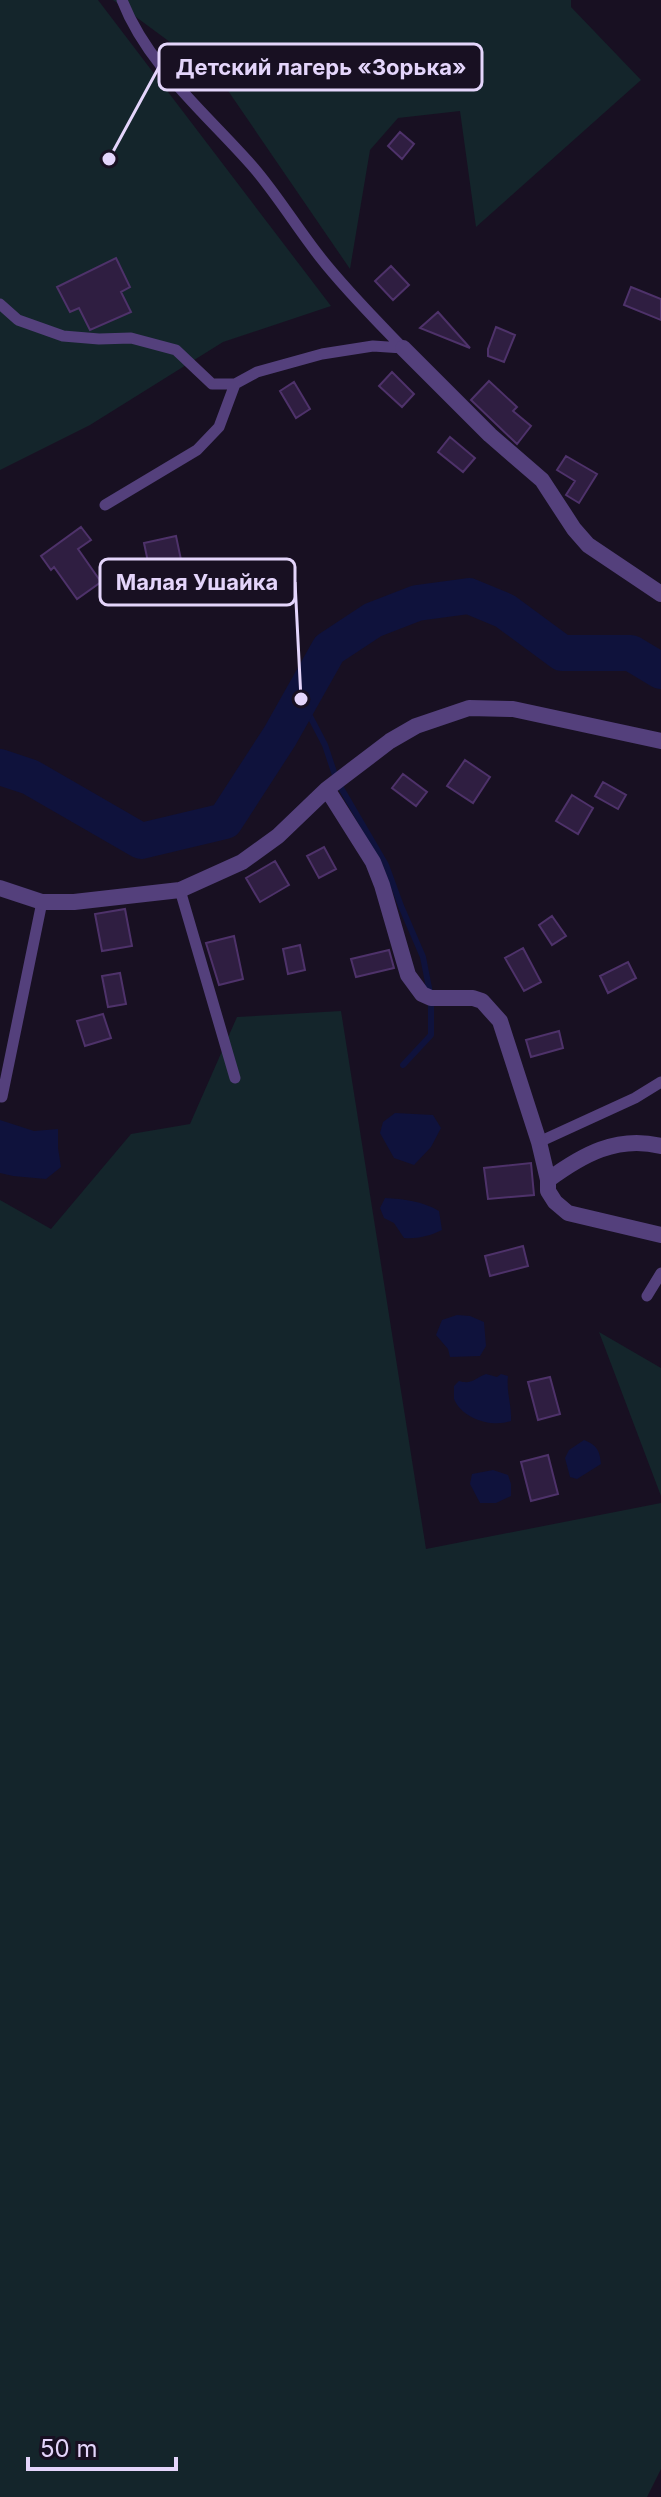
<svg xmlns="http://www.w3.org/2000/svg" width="661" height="2497" font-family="Inter,sans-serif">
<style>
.green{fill:#14252b}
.water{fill:#0f123c}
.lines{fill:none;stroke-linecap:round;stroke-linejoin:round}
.stream{stroke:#0f123c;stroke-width:6}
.river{stroke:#0f123c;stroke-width:36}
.building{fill:#2f1e41;stroke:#4e326a;stroke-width:2}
.service{stroke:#54407c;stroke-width:11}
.minor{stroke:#54407c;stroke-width:16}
.leader{fill:none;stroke:#e4d5fb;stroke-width:3}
.callout-dot{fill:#e4d5fb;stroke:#181022;stroke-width:3}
.callout{fill:#181022;stroke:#e4d5fb;stroke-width:3}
.callout-label{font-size:22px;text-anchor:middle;font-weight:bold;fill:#e4d5fb}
</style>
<rect width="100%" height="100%" fill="#181022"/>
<!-- green -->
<path class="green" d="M 0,0 L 98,0 L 331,306 L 223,342 L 90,425 L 0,470 Z
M 113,0 L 571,0 L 571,7 L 641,80 L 476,227 L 460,111 L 398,118 L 370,150 L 350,269 L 220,79 Z
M 341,1011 L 426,1549 L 661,1503 L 661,2469 L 647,2497 L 0,2497 L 0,1200 L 51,1229 L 131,1134 L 190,1124 L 237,1017 Z
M 599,1332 L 661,1368 L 661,1496 Z"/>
<!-- water -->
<path class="water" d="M 395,1113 L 433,1115 L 441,1128 L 431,1147 L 414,1165 L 394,1158 L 380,1133 L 383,1122 Z
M 0,1120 L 34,1131 L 58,1129 L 58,1148 L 61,1167 L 46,1179 L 13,1176 L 0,1173 Z
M 385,1198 C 404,1199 422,1201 439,1211 L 442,1230 C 430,1236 417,1239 404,1238 L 394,1223 L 384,1218 L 380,1208 Z
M 457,1315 L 470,1316 L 484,1322 L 486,1346 L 480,1356 L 450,1357 L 448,1349 L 436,1335 L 442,1320 Z
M 486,1374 L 497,1377 L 501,1374 L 508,1376 C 506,1391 512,1406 511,1421 C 493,1428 462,1419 454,1399 C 454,1397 454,1388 454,1386 L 459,1381 C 472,1385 475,1378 486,1374 Z
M 584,1440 C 597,1445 600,1451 601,1464 L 577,1479 L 570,1477 L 565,1458 L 569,1450 Z
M 493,1470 L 508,1475 L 511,1484 L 511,1496 L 496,1503 L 480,1503 L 470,1484 L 472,1474 Z"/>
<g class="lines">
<!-- stream -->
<path class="stream" d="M 301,699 L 325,745 L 337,781 L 386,865 L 401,906 L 423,957 L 431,998 L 431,1035 L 403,1065"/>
<!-- river -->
<path class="river" d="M 0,767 L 30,777 L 141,841 L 225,821 L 280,736 L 329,649 L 373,620 L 417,603 L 469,596 L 505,611 L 562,653 L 631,653 L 661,671"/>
</g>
<!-- building -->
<path class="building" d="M 400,132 L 414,144 L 402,159 L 388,146 Z
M 116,258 L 130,287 L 121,292 L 131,312 L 90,330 L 79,308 L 70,312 L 57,287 Z
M 391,266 L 409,285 L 393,300 L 375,281 Z
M 631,287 L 661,299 L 661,320 L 624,305 Z
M 438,312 L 470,348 L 420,328 Z
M 496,327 L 515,335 L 504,362 L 488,356 L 488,349 Z
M 392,372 L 414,394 L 402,407 L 379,386 Z
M 489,381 L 517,407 L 513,411 L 531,426 L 517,444 L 471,400 Z
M 294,382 L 310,409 L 296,418 L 280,391 Z
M 450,437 L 475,458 L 463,472 L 438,452 Z
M 566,456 L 597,474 L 579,503 L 566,495 L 575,481 L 557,470 Z
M 81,527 L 91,540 L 78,549 L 101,582 L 77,599 L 54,567 L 51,570 L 41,556 Z
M 176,536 L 184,574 L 152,581 L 144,543 Z
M 465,760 L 490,777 L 473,803 L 447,786 Z
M 403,774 L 427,792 L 416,806 L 392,788 Z
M 603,782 L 626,795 L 618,809 L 595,796 Z
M 572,795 L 593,808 L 578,834 L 556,821 Z
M 324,847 L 336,869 L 319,878 L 307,856 Z
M 275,861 L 289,885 L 260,902 L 246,878 Z
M 125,909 L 132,946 L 102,951 L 95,914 Z
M 552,916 L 566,936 L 552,945 L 539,925 Z
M 234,936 L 243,979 L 219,985 L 206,943 Z
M 300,945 L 305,970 L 288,974 L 283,949 Z
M 523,948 L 541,982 L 524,991 L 505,958 Z
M 389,950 L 394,968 L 356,977 L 351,959 Z
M 628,962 L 636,978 L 608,993 L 600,976 Z
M 120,973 L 126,1004 L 108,1007 L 102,976 Z
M 103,1014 L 111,1038 L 85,1046 L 77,1021 Z
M 559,1031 L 563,1048 L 531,1057 L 526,1040 Z
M 531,1163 L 534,1195 L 488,1199 L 484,1168 Z
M 523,1246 L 528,1266 L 490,1276 L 485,1256 Z
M 550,1377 L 560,1414 L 538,1420 L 528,1382 Z
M 548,1455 L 558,1494 L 531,1501 L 521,1462 Z"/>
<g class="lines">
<!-- service -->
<path class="service" d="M 122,0 C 148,67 208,115 254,168 C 278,196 297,228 320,257 C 345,289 375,319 403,348
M 0,304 L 18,320 L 63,336 L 99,339 L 131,338 L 176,350 L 212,384 L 235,384 L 257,372 L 322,354 L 373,346 L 403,348
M 105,505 L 197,450 L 219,427 L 235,384
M 180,890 L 235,1078
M 2,1097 L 42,902
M 539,1142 L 635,1098 L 661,1082
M 647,1296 L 661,1273"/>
<!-- minor -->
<path class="minor" d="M 403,348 L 490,435 L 542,480 L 574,529 L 588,545 L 661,594
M 327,789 L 373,862 L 382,885 L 408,975 L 422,994 L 431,998 L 473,998 L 482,1001 L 500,1021 L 539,1142 L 548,1180 L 548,1191 L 555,1202 L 568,1213 L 661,1235
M 0,888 L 42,902 L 74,902 L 180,890 L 242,862 L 278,836 L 327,789 L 390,741 L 416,726 L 469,708 L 513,709 L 661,741
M 548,1180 C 582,1155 617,1135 661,1146"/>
</g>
<!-- callouts -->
<path class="leader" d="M109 159L159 67M301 699L295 582"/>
<g class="callout-dot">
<circle cx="109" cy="159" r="8"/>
<circle cx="301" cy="699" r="8"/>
</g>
<g class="callout">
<rect x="159" y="44" width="323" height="46" rx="8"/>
<rect x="100" y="559" width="195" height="46" rx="8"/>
</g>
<g class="callout-label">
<text x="321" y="75">Детский лагерь «Зорька»</text>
<text x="197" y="590">Малая Ушайка</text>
</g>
<!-- scale -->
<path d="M28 2457v12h148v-12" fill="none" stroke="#e4d5fb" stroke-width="4"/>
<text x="40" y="2457" font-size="24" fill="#e4d5fb" stroke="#181022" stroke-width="6" paint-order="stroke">50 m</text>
</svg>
